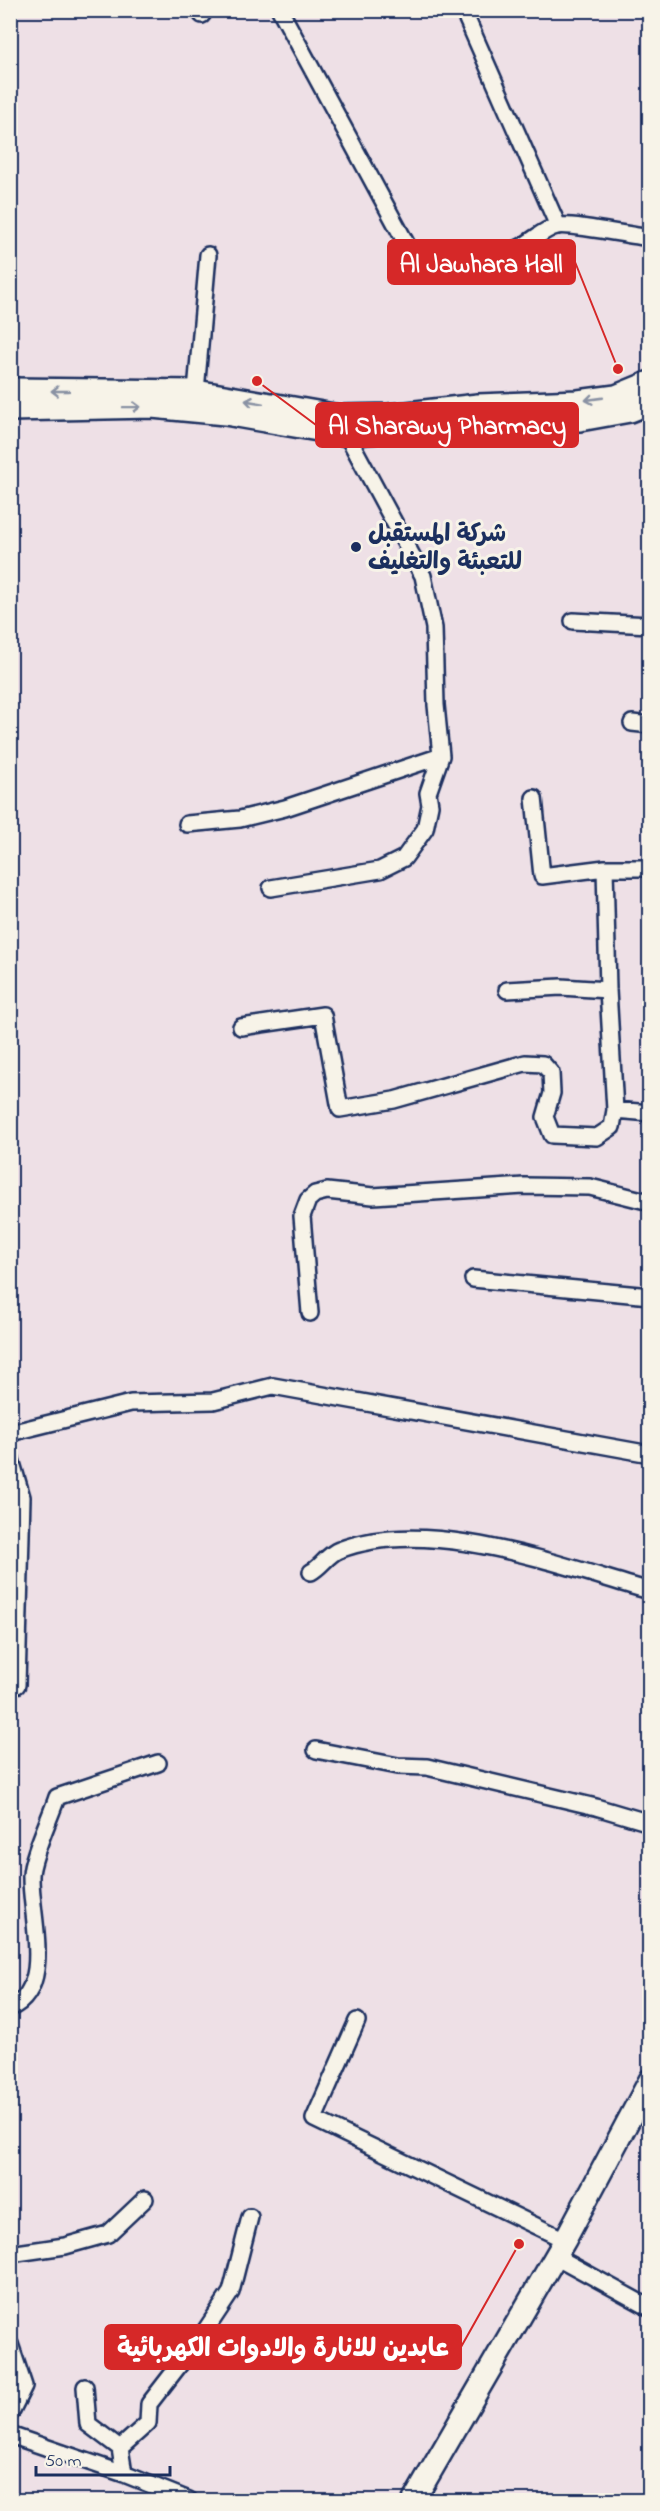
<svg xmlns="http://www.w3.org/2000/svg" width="660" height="2511" font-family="'Indie Flower','Playpen Sans Arabic',sans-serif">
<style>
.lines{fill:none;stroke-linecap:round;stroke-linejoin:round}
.street-casing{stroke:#1b2f5e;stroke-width:20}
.secondary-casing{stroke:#1b2f5e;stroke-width:26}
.street{stroke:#f7f3e8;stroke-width:15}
.secondary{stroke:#f7f3e8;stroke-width:21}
.oneway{stroke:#8991a3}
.poi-dot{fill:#1b2f5e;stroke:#f7f3e8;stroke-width:2}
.labels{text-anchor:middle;stroke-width:6;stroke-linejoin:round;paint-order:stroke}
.poi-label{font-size:24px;font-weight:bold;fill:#1b2f5e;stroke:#f7f3e8;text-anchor:start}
.leader{fill:none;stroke:#d62828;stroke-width:2}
.callout-dot{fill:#d62828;stroke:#f7f3e8;stroke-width:2}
.callout{fill:#d62828;stroke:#d62828;stroke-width:2}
.callout-label{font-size:26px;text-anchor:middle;font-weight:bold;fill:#fff}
</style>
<rect width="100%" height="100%" fill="#eee0e6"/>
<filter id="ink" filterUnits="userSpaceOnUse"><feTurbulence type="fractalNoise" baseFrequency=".0167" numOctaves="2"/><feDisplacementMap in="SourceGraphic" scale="12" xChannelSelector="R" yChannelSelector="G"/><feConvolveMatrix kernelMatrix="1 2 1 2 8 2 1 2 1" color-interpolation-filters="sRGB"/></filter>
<g filter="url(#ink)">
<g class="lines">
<defs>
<path id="street" d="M 280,10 L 407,245 C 437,282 486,265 521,247 C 532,241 546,228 557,226 C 570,223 632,236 650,238
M 463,10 L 558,226
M 202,15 L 205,10
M 196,391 L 208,255
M 573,621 L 650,625
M 632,723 L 650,725
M 534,798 L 542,876 L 605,868 L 650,868
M 187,824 L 240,819 L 285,808 L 441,756
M 271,888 L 380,870 L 404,858 L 425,829 L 430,805 L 428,793 L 441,756 L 436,705 L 434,628 L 423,576 L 347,435
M 507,990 L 561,987 L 608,990
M 241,1027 L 323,1015 L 340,1109 L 394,1100 L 525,1063 L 543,1064 L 551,1073 L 552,1093 L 545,1117 L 552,1135 L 597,1137 L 612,1127 L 615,1110 L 608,990 L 605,868
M 615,1110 L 650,1113
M 473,1279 L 650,1296
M 310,1313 L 302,1216 L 308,1200 L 315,1194 L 327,1191 L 373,1196 L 524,1186 L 590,1187 L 650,1202
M 10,1433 L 131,1403 L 213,1401 L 273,1386 L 650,1454
M 10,1456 L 22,1497 L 17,1685
M 311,1572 C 321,1567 328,1554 339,1550 C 429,1515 561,1566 650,1591
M 316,1750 L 398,1766 L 427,1767 L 596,1807 L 650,1823
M 10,2008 C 55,1989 30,1914 31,1876 C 31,1858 51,1816 57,1797 L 158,1763
M 357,2021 L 314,2119 L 565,2240
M 10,2254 L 65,2246 L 108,2234 L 145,2199
M 555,2256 L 650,2308
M 10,2344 L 24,2386 L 10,2414
M 85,2387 L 88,2424 L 120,2448
M 10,2435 L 124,2474 L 189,2500
M 124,2474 L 120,2448 L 148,2423 L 149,2404 L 201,2337 L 231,2292 L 250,2217"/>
<path id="secondary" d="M 10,389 L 196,391 L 340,416 L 389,415 L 478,405 L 578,401 L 616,396 L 650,382
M 10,410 L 152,407 L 225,414 L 347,435 L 498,420 L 580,420 L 630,411 L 650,403
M 414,2500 L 565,2240 L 650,2080"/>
</defs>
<!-- street casing -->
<use href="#street" class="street-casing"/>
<!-- secondary casing -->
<use href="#secondary" class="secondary-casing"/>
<!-- street -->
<use href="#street" class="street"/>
<!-- secondary -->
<use href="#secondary" class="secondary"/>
</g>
<!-- one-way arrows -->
<defs><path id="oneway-shaft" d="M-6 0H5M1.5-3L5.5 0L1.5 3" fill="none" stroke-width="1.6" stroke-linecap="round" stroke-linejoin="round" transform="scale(1.5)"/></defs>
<g class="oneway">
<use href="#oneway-shaft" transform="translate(60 391) rotate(180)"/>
<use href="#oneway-shaft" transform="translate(594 399) rotate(172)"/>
<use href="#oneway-shaft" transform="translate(254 402) rotate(-170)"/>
<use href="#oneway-shaft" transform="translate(132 407) rotate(-1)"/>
</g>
</g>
<!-- markers -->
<circle class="poi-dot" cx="356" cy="547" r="6"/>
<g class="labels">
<!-- poi labels -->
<g class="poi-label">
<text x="368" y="541">شركة المستقبل<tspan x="368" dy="28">للتعبئة والتغليف</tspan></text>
</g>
</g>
<!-- callouts -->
<path class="leader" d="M618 369L575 262M257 381L316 425M519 2244L461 2347"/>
<g class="callout-dot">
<circle cx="618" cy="369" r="6"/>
<circle cx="257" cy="381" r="6"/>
<circle cx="519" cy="2244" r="6"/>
</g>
<g class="callout">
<rect x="388" y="240" width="187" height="44" rx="6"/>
<rect x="316" y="403" width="262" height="44" rx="6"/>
<rect x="105" y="2325" width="356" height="44" rx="6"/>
</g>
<g class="callout-label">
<text x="481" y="272">Al Jawhara Hall</text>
<text x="447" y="434">Al Sharawy Pharmacy</text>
<text x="283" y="2356">عابدين للانارة والادوات الكهربائية</text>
</g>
<!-- margin -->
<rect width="660" height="2511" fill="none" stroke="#f7f3e8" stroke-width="36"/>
<rect x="18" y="18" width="624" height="2475" fill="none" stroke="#1b2f5e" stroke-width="2" filter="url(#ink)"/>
<!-- scale -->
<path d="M36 2466v9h134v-9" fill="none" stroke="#1b2f5e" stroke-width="3"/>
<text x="45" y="2466" font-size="18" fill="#1b2f5e" stroke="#f7f3e8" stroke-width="4.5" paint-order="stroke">50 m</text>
</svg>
